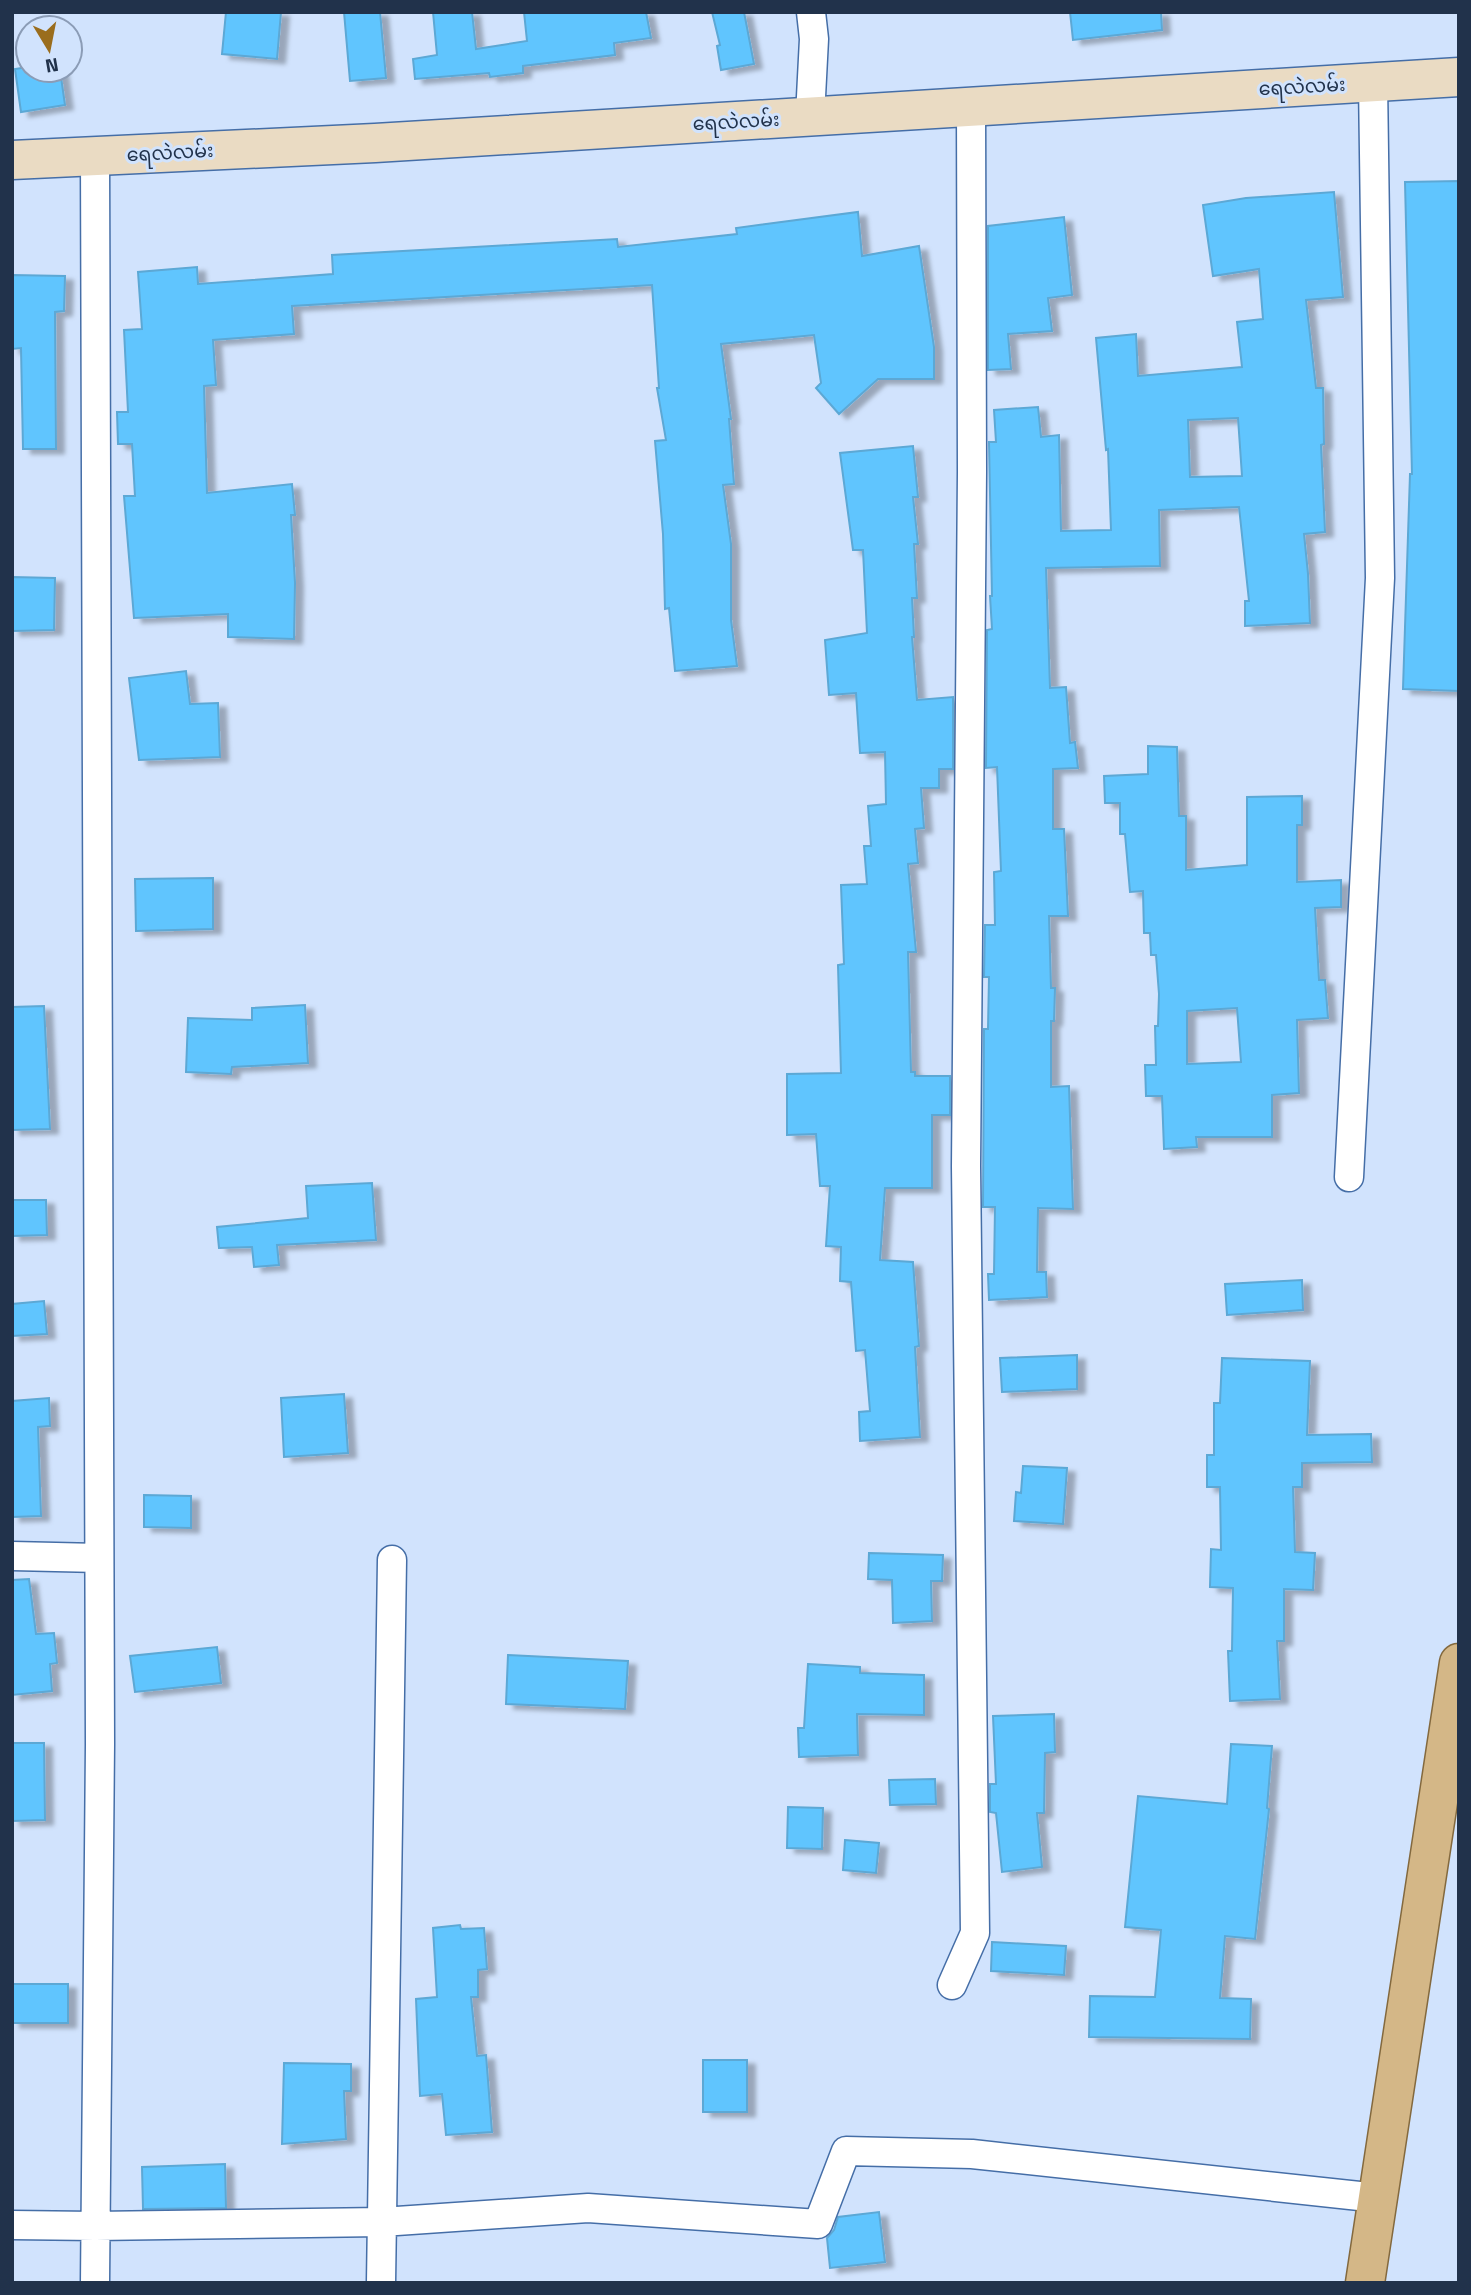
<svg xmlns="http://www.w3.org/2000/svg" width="1471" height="2295" font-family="'Titillium Web','Noto Sans Myanmar',sans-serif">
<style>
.building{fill:#61c5fe;stroke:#5ca8d5;stroke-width:2;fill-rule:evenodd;filter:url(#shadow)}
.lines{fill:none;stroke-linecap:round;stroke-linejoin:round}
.minor-casing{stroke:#456ea7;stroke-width:31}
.secondary-casing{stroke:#456ea7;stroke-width:41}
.primary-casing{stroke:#83693e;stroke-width:41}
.minor{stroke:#fff;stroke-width:28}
.secondary{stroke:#eadbc3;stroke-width:38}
.primary{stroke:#d4b787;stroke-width:38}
.labels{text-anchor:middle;stroke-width:6;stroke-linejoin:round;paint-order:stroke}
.street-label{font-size:19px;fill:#21324b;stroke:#d1e3fd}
</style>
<defs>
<filter id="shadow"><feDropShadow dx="8" dy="4.5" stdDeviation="2" flood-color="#0004"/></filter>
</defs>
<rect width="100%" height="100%" fill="#d1e3fd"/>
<!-- building -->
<path class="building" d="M 226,12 L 281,12 L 277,59 L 222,54 Z
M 344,12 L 380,12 L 386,78 L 350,81 Z
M 433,12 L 472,12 L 476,49 L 527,41 L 524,12 L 646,12 L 651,38 L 614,43 L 615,55 L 523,66 L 523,73 L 490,77 L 489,73 L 415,79 L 413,59 L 437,55 Z
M 712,12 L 744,12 L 754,64 L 721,70 L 717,46 L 720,45 Z
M 1070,12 L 1161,12 L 1162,30 L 1073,40 Z
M 28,67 L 28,70 L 60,70 L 65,105 L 21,112 L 15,69 Z
M 1459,181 L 1459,691 L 1403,689 L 1410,474 L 1412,474 L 1405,182 Z
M 1334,192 L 1343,297 L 1306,300 L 1316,388 L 1323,388 L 1324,444 L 1321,445 L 1325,532 L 1304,534 L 1308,574 L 1310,623 L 1245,626 L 1245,601 L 1249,601 L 1239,507 L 1159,510 L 1160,566 L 1046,568 L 1050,688 L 1066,687 L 1070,743 L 1075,742 L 1078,768 L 1053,769 L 1053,829 L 1064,829 L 1068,916 L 1049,916 L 1051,988 L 1055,988 L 1054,1021 L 1051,1021 L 1051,1087 L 1069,1086 L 1073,1209 L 1038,1208 L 1037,1272 L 1046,1272 L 1047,1297 L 989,1300 L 988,1274 L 994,1274 L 995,1207 L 983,1207 L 984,1029 L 988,1029 L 989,977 L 984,977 L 985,925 L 995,925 L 994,872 L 1001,871 L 997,767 L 986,768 L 987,630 L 992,629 L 990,596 L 992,596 L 989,442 L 996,442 L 994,410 L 1038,407 L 1041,437 L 1059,435 L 1061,531 L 1111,530 L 1108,449 L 1106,450 L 1096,338 L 1136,334 L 1138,376 L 1242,367 L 1237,322 L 1263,319 L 1259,269 L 1213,276 L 1203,205 L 1246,198 ZM 1238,418 L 1242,476 L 1190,477 L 1188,420 Z
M 858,212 L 862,256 L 919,246 L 934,347 L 934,379 L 878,379 L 839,414 L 816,388 L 821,383 L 814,335 L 721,344 L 731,419 L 729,419 L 734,484 L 723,485 L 731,544 L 731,620 L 737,666 L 675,671 L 669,608 L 665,609 L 663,534 L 655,441 L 666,440 L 657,388 L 659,388 L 652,285 L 292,306 L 294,334 L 213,340 L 216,385 L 204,386 L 207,493 L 292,484 L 295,515 L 291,515 L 295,583 L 294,639 L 228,637 L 228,614 L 134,618 L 124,496 L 135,496 L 132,444 L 118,444 L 117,412 L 128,412 L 124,330 L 142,329 L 138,272 L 197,267 L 198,284 L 333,274 L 332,255 L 617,239 L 618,247 L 737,234 L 736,228 Z
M 1064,217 L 1072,295 L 1048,298 L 1052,331 L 1008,334 L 1011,369 L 988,370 L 988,226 Z
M 12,275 L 65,276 L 64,311 L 55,312 L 56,449 L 23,449 L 21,348 L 12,349 Z
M 913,446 L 918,497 L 913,497 L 918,544 L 914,544 L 917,598 L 912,598 L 914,637 L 912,637 L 917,700 L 953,697 L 953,769 L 939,769 L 939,788 L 921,788 L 924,828 L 915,829 L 918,863 L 908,864 L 916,952 L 908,952 L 911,1072 L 915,1072 L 915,1076 L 950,1076 L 950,1115 L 932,1115 L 932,1188 L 885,1188 L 880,1260 L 913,1262 L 919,1346 L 915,1347 L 920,1437 L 860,1441 L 859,1412 L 870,1411 L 865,1350 L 856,1351 L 851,1282 L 840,1281 L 841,1247 L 826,1246 L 830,1186 L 820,1186 L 816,1134 L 787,1135 L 787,1074 L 841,1073 L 838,965 L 844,964 L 841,885 L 867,884 L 864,846 L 871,846 L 868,806 L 886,804 L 885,752 L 860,753 L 856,693 L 829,695 L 825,640 L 867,633 L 863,550 L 853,550 L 840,453 Z
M 12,577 L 55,578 L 54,630 L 12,631 Z
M 186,671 L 190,704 L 218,703 L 220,757 L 139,760 L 129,678 Z
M 1148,746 L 1177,747 L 1179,816 L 1186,816 L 1186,870 L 1247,865 L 1247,797 L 1302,796 L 1302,825 L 1297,825 L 1297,882 L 1341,880 L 1341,907 L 1315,908 L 1319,980 L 1325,980 L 1328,1018 L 1297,1020 L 1299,1093 L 1272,1095 L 1272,1137 L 1196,1137 L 1197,1147 L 1164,1149 L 1162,1096 L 1146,1096 L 1145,1065 L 1156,1065 L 1155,1026 L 1158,1026 L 1159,994 L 1156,955 L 1151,955 L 1150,933 L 1144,933 L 1143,891 L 1130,892 L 1125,834 L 1120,834 L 1120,803 L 1105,803 L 1104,776 L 1148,774 ZM 1237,1008 L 1241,1062 L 1187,1064 L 1187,1011 Z
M 213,878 L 213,929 L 136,931 L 135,879 Z
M 305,1005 L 308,1063 L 232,1067 L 231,1074 L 186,1072 L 188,1018 L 252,1020 L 252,1008 Z
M 44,1006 L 50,1129 L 12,1130 L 12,1007 Z
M 372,1183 L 376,1240 L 277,1245 L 279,1265 L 254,1267 L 252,1247 L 219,1248 L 217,1227 L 308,1218 L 306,1186 Z
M 12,1200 L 46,1200 L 47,1235 L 12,1236 Z
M 1302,1280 L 1303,1310 L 1227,1315 L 1225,1284 Z
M 44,1301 L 47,1334 L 12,1336 L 12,1304 Z
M 1077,1355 L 1077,1389 L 1002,1392 L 1000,1358 Z
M 1222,1358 L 1310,1361 L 1307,1435 L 1371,1434 L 1372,1462 L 1302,1463 L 1302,1487 L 1293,1487 L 1295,1552 L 1315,1553 L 1313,1590 L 1284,1589 L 1284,1641 L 1277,1641 L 1280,1699 L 1230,1701 L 1228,1651 L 1232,1651 L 1233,1588 L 1210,1587 L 1211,1549 L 1221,1550 L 1220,1487 L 1207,1487 L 1207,1455 L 1214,1455 L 1214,1403 L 1220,1403 Z
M 344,1394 L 348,1453 L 284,1457 L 281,1398 Z
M 49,1398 L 50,1426 L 38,1427 L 41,1516 L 12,1517 L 12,1401 Z
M 1023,1466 L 1067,1468 L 1063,1524 L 1014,1521 L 1016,1492 L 1021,1493 Z
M 144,1495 L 191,1496 L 191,1528 L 144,1527 Z
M 869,1553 L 943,1555 L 942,1581 L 931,1581 L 932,1621 L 893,1623 L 892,1580 L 868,1579 Z
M 29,1579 L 36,1634 L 54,1633 L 57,1663 L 50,1664 L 52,1691 L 12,1695 L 12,1580 Z
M 217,1647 L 221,1683 L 135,1692 L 130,1656 Z
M 508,1655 L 628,1661 L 625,1709 L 506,1704 Z
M 808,1664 L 860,1667 L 860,1673 L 924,1675 L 924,1715 L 857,1714 L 858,1755 L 799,1757 L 798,1728 L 804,1728 Z
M 1054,1714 L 1055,1752 L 1045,1753 L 1044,1813 L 1037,1813 L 1042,1867 L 1002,1872 L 996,1813 L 990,1812 L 990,1784 L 996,1784 L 993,1716 Z
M 12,1743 L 44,1743 L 45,1820 L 12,1821 Z
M 1231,1744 L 1272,1746 L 1267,1808 L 1269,1809 L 1255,1939 L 1225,1936 L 1220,1998 L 1251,1999 L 1250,2039 L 1089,2037 L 1090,1996 L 1155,1997 L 1161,1930 L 1125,1927 L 1138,1796 L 1227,1804 Z
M 935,1779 L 936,1804 L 890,1805 L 889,1780 Z
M 788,1807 L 823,1808 L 822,1849 L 787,1848 Z
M 845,1840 L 879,1843 L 876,1873 L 843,1870 Z
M 460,1925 L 461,1929 L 484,1928 L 487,1969 L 478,1970 L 478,1997 L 471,1997 L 477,2056 L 486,2055 L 492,2132 L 446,2135 L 442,2094 L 420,2096 L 416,1999 L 437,1997 L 433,1928 Z
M 992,1942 L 1066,1946 L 1064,1975 L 991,1971 Z
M 12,1984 L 68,1984 L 68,2023 L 12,2023 Z
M 703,2060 L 747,2060 L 747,2112 L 703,2112 Z
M 284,2063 L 351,2064 L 351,2091 L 344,2091 L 346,2139 L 282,2144 Z
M 225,2164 L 226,2208 L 143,2209 L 142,2167 Z
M 879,2212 L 885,2262 L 830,2268 L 827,2238 L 834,2230 L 838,2217 Z"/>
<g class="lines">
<defs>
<path id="minor" d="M 810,116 L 814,39 L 811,12
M 95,156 L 100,1744 L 95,2283
M 1349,1177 L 1380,578 L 1373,82
M 12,1556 L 99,1558
M 952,1985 L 975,1933 L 966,1166 L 972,472 L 971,106
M 12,2225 L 95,2226 L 382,2222 L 588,2208 L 818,2224 L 846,2151 L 972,2154 L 1378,2198
M 381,2283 L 392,1560"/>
<path id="secondary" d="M 12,160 L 375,143 L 1459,77"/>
<path id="primary" d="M 1365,2283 L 1459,1663"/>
</defs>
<!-- minor casing -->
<use href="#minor" class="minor-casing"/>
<!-- secondary casing -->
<use href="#secondary" class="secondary-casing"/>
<!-- primary casing -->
<use href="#primary" class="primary-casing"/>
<!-- minor -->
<use href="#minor" class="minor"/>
<!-- secondary -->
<use href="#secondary" class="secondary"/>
<!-- primary -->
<use href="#primary" class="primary"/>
</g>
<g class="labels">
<!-- street labels -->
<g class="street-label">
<text transform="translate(1302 86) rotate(-3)" y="7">ရေလဲလမ်း</text>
<text transform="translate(736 121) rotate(-3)" y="7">ရေလဲလမ်း</text>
<text transform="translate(170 152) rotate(-3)" y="7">ရေလဲလမ်း</text>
</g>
</g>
<!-- border -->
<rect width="1471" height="2295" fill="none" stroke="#21324b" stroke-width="28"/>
<!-- north arrow -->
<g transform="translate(49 49) rotate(170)"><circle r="33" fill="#d1e3fd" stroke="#8b9cb6" stroke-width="2"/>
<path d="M0-5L12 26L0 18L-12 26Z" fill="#9a6d1d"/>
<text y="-10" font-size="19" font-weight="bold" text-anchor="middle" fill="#21324b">N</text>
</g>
</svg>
